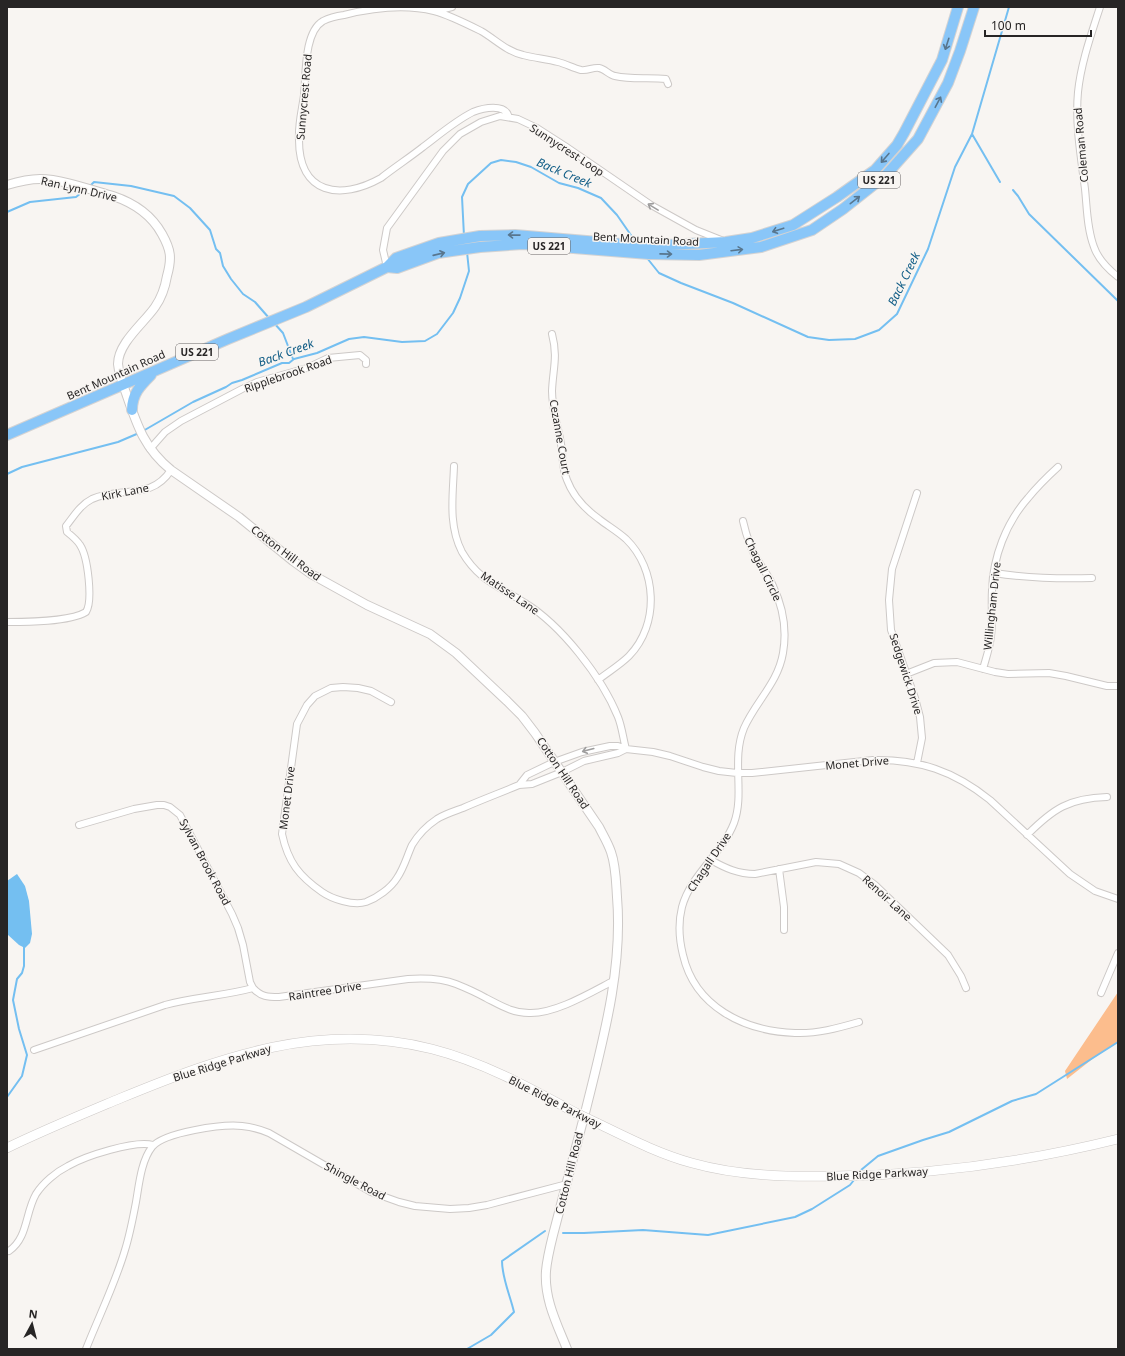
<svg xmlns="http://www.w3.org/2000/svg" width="1125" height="1356" font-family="'Noto Sans',sans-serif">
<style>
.green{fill:#fcbd8d}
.water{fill:#74bff1}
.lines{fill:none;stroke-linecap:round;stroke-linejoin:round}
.stream{stroke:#74bff1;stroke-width:2}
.minor-casing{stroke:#cdc9c7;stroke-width:8}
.tertiary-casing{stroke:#cdc9c7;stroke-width:10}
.secondary-casing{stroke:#cdc9c7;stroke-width:10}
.primary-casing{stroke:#d4d3d3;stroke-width:12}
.minor{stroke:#fff;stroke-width:6}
.tertiary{stroke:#fff;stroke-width:8}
.secondary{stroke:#fff;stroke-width:9}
.primary{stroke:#89c6f8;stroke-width:10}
.secondary-bridge-casing{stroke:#cdc9c7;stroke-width:10;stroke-linecap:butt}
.secondary-bridge{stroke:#fff;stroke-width:9}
.oneway{stroke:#58768e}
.oneway2{stroke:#9e9d9d}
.labels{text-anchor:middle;stroke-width:3;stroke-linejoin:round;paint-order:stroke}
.shield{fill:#f8f5f2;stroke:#666362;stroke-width:1}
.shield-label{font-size:10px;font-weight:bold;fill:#272525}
.street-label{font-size:11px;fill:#272525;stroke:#f8f5f2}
.water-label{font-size:12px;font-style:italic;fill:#115d86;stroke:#f8f5f2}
</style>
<rect width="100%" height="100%" fill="#f8f5f2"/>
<!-- green -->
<path class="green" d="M 1118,992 L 1118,1042 L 1095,1057 L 1067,1079 L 1065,1071 Z"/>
<!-- water -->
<path class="water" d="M 17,874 L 25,886 L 29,901 L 32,934 L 30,943 L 25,948 L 19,945 L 7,934 L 7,881 Z"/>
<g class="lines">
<!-- stream -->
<path class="stream" d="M 972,134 L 1000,182
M 90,186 L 94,182 L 131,186 L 174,196 L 190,208 L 210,230 L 216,249 L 220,253 L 223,266 L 231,279 L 243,294 L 255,302 L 269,318
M 1013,190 L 1018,196 L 1029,214 L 1118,301
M 7,212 L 30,202 L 76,197 L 85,190
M 464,236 L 462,197 L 468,184 L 491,163 L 501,160 L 516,162 L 531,167 L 559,183 L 578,188 L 601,198 L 617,215 L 635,241
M 647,258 L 659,273 L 681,283 L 733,303 L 808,337 L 829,340 L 855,339 L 879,330 L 897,314 L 928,249 L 955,167 L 972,134 L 1009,7
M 274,323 L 283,333 L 293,359
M 143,431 L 193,402 L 226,387 L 232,383 L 242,380 L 282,363 L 289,363 L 294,359 L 317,353 L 349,339 L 364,337 L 402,342 L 425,341 L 437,334 L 453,313 L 460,298 L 469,271 L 467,252
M 7,474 L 22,467 L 118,442 L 139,433
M 7,1097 L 22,1076 L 27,1055 L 19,1029 L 13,1000 L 17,979 L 22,973 L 24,966 L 24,945
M 861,1170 L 878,1156 L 923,1140 L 949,1132 L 1012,1101 L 1036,1094 L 1118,1042
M 563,1233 L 584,1233 L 643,1230 L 708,1235 L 795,1217 L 812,1209 L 850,1185 L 854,1180
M 467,1349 L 491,1335 L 514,1312 C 510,1295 502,1278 502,1261 L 545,1231"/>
<defs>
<path id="minor" d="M 1100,7 C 1091,35 1081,63 1078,92 C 1075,124 1081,158 1085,189 C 1087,208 1087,229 1094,247 C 1098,259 1108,269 1118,277
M 436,11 L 452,7
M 509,117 C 505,103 483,108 473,112 C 455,121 439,135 423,147 C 409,158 395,167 381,178 C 340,201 299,194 299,140 C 298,124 302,110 304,95 C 306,74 304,32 323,21 C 329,18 337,16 344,15 C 372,8 405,4 434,11 C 446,14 469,25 481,31 C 495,39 506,51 523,55 C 534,58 547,59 558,62 C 566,64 573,68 581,70 C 588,71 593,67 599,68 C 605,69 609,75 615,76 C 632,80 649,77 666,79 L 668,84
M 387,267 L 383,250 L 387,228 L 443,151 L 460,134 L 481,122 L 500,116 L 518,119 L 537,128 L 565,146 L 651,205 L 696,230 L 721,240
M 552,334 C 558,357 553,368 552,391 C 552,409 558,426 561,444 C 563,455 562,469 567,480 C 573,496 585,509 599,519 C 608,526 617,531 626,539 C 657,569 660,624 629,656 C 620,665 608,672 598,680
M 150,449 L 165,432 L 181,421 L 242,389 L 257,382 L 307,368 L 328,358 L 360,355 L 366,360 L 366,364
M 454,466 C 453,495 448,525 462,552 C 479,581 499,586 525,603 C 561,625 602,677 618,717 C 622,727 623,738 626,749
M 743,521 C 746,534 750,548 757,559 C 762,568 769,576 773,586 C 783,607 787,630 783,653 C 778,683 756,701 744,728 C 731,760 745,793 734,823 C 722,854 691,874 682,907 C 678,923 679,939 683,955 C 695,1007 744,1031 795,1033 C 817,1034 838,1028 859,1022
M 994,573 C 1027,578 1058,579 1092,578
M 7,622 C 27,622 69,622 86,612 C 93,601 88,557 80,545 C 77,540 72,536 67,532 L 66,526 C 74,516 80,505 92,499 C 121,486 151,501 171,470
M 983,669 C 986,658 990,647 991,636 C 993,621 991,605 992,590 C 993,557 1006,523 1028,498 C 1037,487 1047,477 1058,467
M 906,674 L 934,663 L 957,662 L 995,672 L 1008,674 L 1049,673 L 1066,676 L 1107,686 L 1118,686
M 391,702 L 371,691 L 358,688 L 343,687 L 331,688 L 315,696 L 307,705 L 297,724 L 282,834 C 288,862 299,876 322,892 C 332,899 353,906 366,902 C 377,898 391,888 397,878 C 404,868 407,856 412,845 C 418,835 428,825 437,819 C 445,814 455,811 463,808 C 481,800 500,793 519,785 L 532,784 L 562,772 L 584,761 L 618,753 L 626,749
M 917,763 L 922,738 L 920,717 L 915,698 L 891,630 L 889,600 L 892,569 L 917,493
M 519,785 L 527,775 L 554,762 L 582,752 L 610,746 L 618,746 L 626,749 L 653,752 L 670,756 L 703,767 L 719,771 L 737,773 L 752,773 L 873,760 C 919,759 954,771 990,800 L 1070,874 L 1095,891 L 1118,899
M 79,825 L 134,809 L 157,805 L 164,805 L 170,807 L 180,815 L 232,914 L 238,928 L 243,945 L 250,982 L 253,988
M 1027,835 C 1053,809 1069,798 1107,797
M 711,860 C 725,868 738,874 755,874 L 816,862 L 839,864 L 859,873 L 875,885 L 948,955 L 961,976 L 966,988
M 779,869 L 784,907 L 784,930
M 1101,993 L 1118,953
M 34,1050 L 165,1005 C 194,997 224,996 253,988 C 261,997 268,997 279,997 L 408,979 C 424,978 441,978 456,984 C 466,988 477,993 486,998 C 500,1005 512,1013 529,1013 C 555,1014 590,993 613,981
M 9,1251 C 28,1238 25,1213 36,1194 C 43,1183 56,1172 68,1166 C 85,1156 135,1140 153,1145
M 86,1349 C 99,1316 115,1284 125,1250 C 130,1234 133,1218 136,1202 C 139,1185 141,1161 152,1147 C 164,1132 223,1124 242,1126 C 251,1127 260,1129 269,1133 L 371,1192 L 399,1202 L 415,1206 L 450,1209 L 469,1208 L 487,1205 L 567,1184"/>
<path id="tertiary" d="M 7,185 C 17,182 29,179 40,179 C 61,179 92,190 113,196 C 134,203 151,214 162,234 C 171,250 172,258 167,276 C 165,288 162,297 155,307 C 144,323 118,343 118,364 C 119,374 123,385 126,393 C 137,425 144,448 171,470 L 239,517 L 293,561 L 311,574 L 367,605 L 430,634 L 456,653 L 507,701 L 522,716 L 535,733 L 599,827 C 603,835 608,843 611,852 C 616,866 616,882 617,897 C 623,969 603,1040 586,1109 C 575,1151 564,1193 553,1235 C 550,1247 547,1259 546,1271 C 544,1299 557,1324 567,1349"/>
<path id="secondary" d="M 597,1123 C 628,1138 659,1154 692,1163 C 738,1176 788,1177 836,1176 C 932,1175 1025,1162 1118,1139
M 7,1148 C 44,1130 83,1114 121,1098 C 223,1056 320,1021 432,1049 C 483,1062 530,1088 576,1113"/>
<path id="primary" d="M 387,267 L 397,268 L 438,253 L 480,247 L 523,244 L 649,254 L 699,255 L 761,247 L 812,230 L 843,209 L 886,175 L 918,139 L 948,83 L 960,51 L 974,7
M 132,410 C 132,394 140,386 151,375
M 7,435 L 228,339 L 306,307 L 387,267 L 396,258 L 439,243 L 480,236 L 515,235 L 646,246 L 726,242 L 752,238 L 793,225 L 837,197 L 875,170 L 897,145 L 904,133 L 942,60 L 958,7"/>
</defs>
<!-- minor casing -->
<use href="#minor" class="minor-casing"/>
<!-- tertiary casing -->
<use href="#tertiary" class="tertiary-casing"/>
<!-- secondary casing -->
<use href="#secondary" class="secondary-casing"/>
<!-- primary casing -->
<use href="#primary" class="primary-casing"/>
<!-- minor -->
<use href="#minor" class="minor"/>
<!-- tertiary -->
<use href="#tertiary" class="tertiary"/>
<!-- secondary -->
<use href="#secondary" class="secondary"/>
<!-- primary -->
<use href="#primary" class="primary"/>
<defs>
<path id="secondary-bridge" d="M 576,1113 L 597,1123"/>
</defs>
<!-- secondary-bridge casing -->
<use href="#secondary-bridge" class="secondary-bridge-casing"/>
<!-- secondary-bridge -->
<use href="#secondary-bridge" class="secondary-bridge"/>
</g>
<!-- one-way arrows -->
<defs><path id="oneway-shaft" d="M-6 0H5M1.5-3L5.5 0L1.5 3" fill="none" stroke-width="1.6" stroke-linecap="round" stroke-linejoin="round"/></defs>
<g class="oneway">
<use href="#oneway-shaft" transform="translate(947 44) rotate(108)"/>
<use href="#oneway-shaft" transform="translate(938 102) rotate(-62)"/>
<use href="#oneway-shaft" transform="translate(885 158) rotate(131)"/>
<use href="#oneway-shaft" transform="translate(855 200) rotate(-38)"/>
<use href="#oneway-shaft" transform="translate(778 230) rotate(162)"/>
<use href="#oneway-shaft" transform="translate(514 235) rotate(-179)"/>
<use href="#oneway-shaft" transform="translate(737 250) rotate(-7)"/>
<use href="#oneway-shaft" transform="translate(439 254) rotate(-13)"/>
<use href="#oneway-shaft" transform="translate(666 254) rotate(1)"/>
</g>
<g class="oneway2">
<use href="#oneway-shaft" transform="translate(653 207) rotate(-149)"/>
<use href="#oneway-shaft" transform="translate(588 750) rotate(165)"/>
</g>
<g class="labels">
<!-- shield labels -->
<g class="shield">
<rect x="858" y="172" width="42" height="16" rx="3"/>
<rect x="528" y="238" width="42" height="16" rx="3"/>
<rect x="176" y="344" width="42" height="16" rx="3"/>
</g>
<g class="shield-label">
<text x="879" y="184">US 221</text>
<text x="549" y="250">US 221</text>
<text x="197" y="356">US 221</text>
</g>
<!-- street labels -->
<g class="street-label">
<text transform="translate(304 97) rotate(-85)" y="4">Sunnycrest Road</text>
<text transform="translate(1081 145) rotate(-95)" y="4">Coleman Road</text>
<text transform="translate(567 150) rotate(33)" y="4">Sunnycrest Loop</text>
<text transform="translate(79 189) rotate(13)" y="4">Ran Lynn Drive</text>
<text transform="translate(646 239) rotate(3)" y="4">Bent Mountain Road</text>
<text transform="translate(288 374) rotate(-19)" y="4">Ripplebrook Road</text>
<text transform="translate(116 375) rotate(-24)" y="4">Bent Mountain Road</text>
<text transform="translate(560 437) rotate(80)" y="4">Cezanne Court</text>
<text transform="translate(125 492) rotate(-11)" y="4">Kirk Lane</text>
<text transform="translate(286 553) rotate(37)" y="4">Cotton Hill Road</text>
<text transform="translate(763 569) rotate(64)" y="4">Chagall Circle</text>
<text transform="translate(510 593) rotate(34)" y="4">Matisse Lane</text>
<text transform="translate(992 606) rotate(-84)" y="4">Willingham Drive</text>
<text transform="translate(906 674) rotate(72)" y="4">Sedgewick Drive</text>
<text transform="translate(857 763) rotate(-5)" y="4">Monet Drive</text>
<text transform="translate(563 773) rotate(56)" y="4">Cotton Hill Road</text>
<text transform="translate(287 798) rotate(-83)" y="4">Monet Drive</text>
<text transform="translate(205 862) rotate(62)" y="4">Sylvan Brook Road</text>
<text transform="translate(709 862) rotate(-56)" y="4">Chagall Drive</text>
<text transform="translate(887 898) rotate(42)" y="4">Renoir Lane</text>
<text transform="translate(325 991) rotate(-9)" y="4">Raintree Drive</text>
<text transform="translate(222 1063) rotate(-17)" y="4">Blue Ridge Parkway</text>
<text transform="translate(555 1102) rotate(27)" y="4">Blue Ridge Parkway</text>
<text transform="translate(569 1173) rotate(-76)" y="4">Cotton Hill Road</text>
<text transform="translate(877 1174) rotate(-3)" y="4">Blue Ridge Parkway</text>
<text transform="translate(355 1181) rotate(28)" y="4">Shingle Road</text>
</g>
<!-- water labels -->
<g class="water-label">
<text transform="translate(564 173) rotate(23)" y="4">Back Creek</text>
<text transform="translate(904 279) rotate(-64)" y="4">Back Creek</text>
<text transform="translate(286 353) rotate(-20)" y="4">Back Creek</text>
</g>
</g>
<!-- border -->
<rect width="1125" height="1356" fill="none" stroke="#272525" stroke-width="16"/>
<!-- north arrow -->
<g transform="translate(32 1324) rotate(7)" stroke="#f8f5f2" stroke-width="3" paint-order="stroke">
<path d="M0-3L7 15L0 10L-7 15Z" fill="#272525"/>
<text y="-6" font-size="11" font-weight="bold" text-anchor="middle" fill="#272525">N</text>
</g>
<!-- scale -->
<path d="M985 30v6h106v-6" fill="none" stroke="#272525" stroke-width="2"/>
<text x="991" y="30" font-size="12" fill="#272525" stroke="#f8f5f2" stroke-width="3" paint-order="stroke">100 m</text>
</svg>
